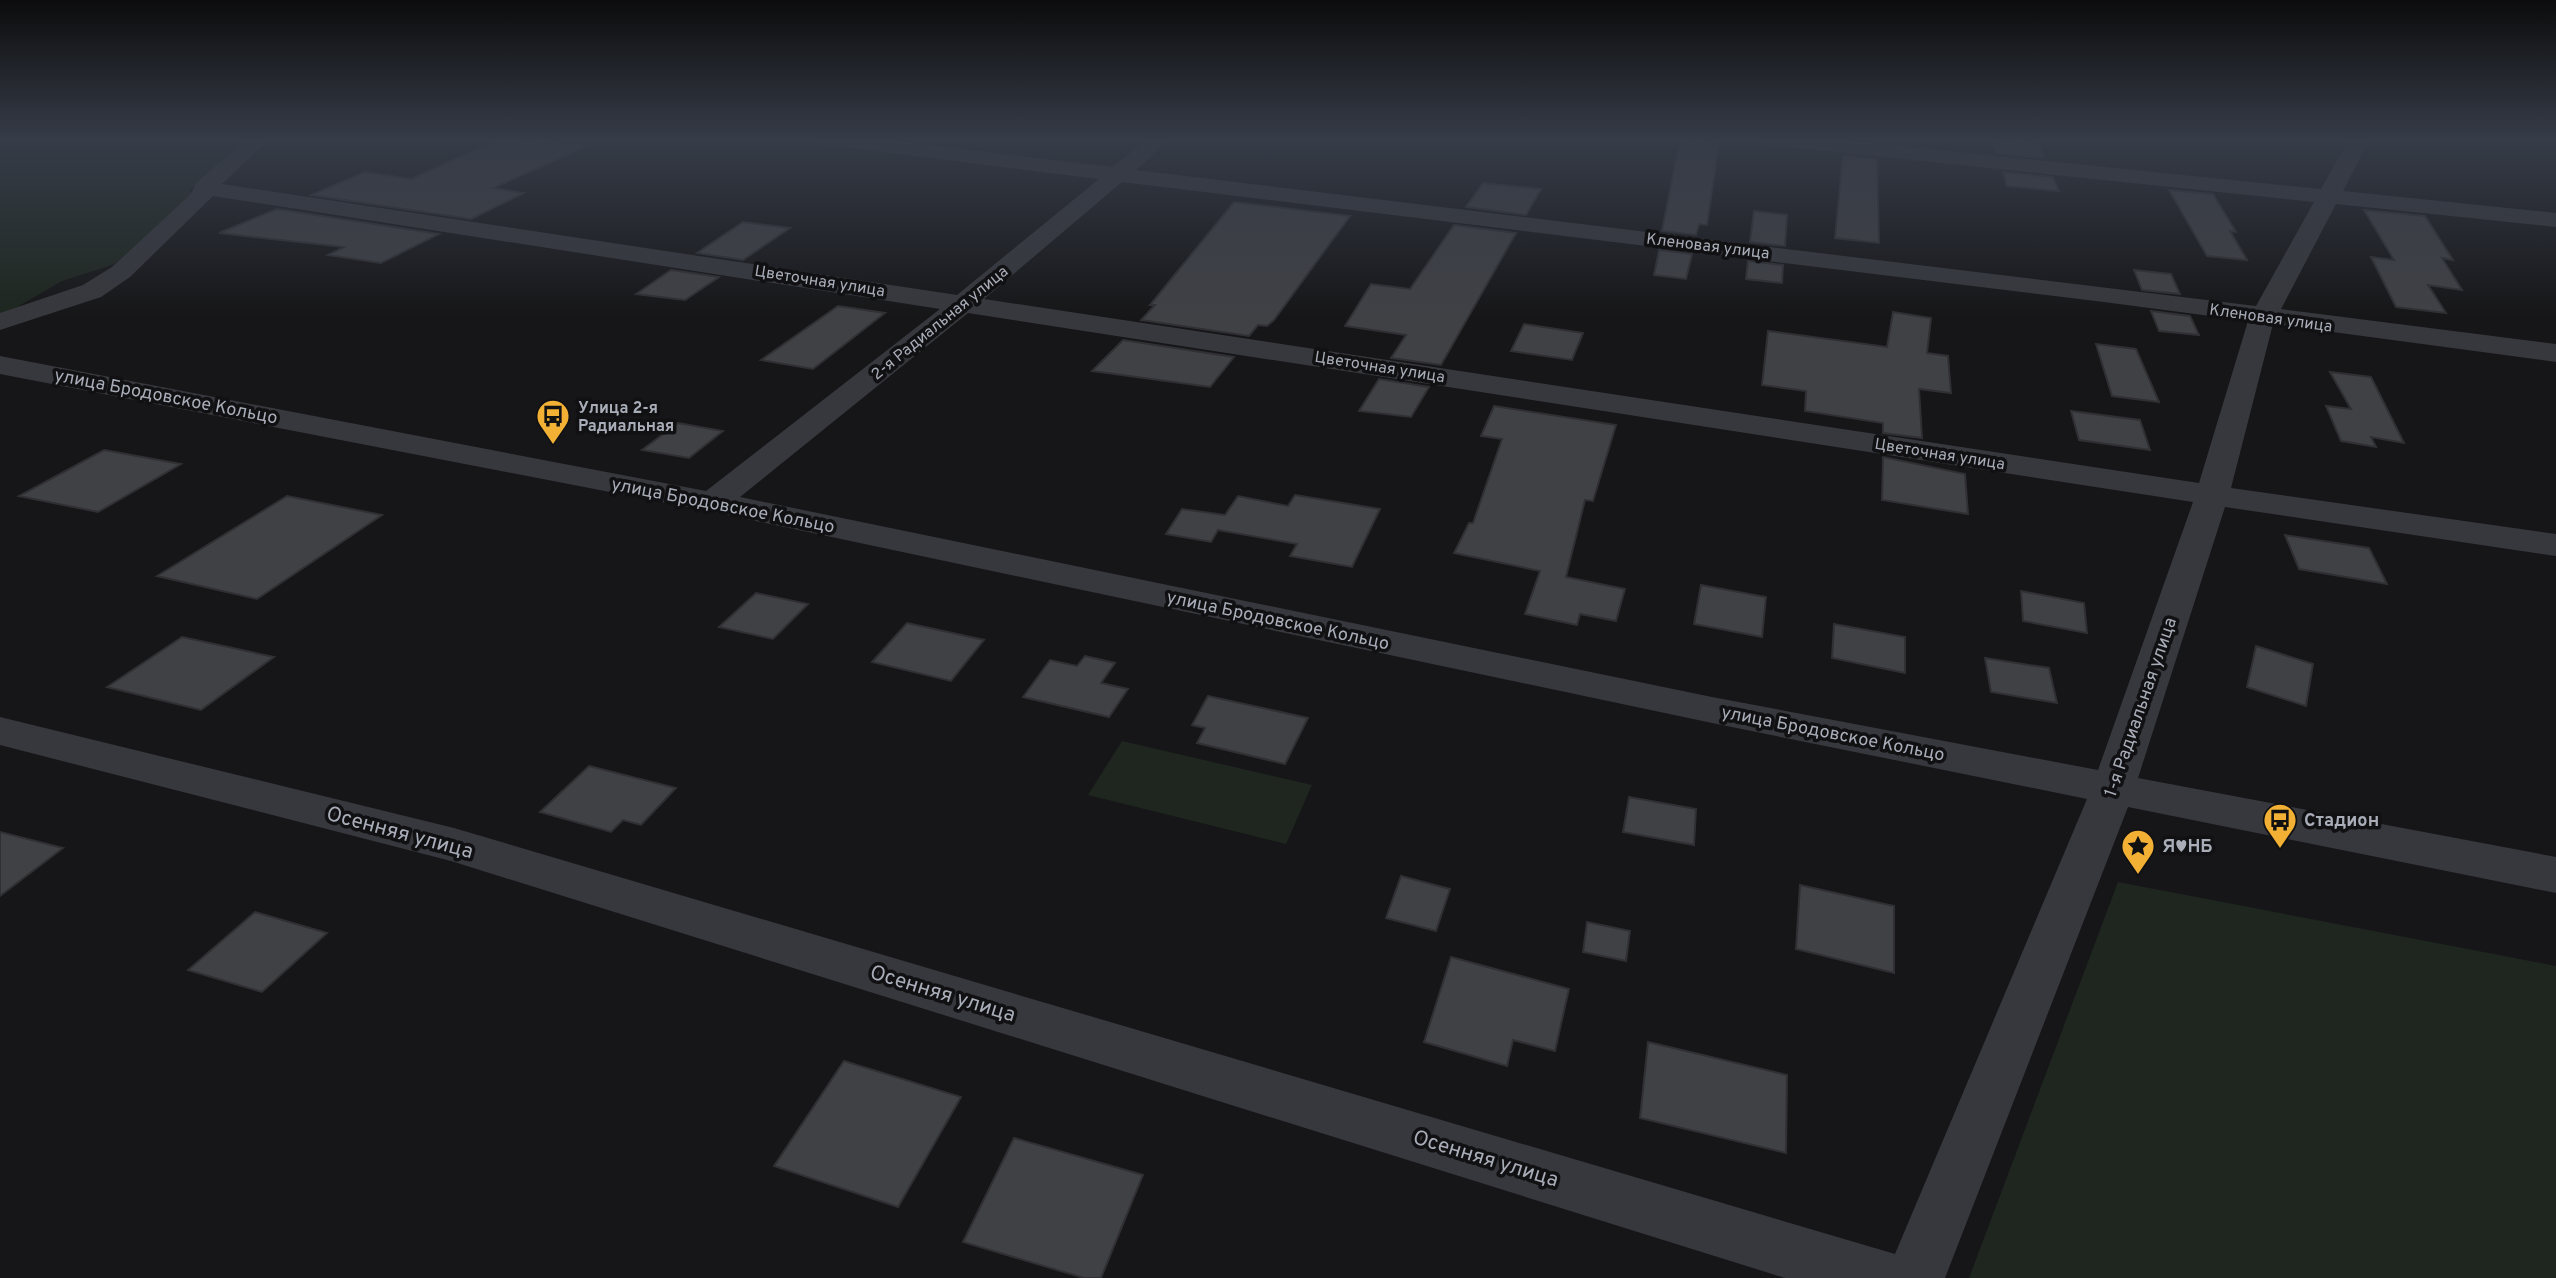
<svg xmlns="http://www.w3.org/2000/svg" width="2556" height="1278" font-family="Overpass,sans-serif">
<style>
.green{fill:#1e261f}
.building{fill:#404145;stroke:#303034;stroke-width:2}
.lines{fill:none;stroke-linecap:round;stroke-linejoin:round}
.minor{fill:#37383d;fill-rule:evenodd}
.labels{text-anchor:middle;stroke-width:7;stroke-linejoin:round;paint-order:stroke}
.far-street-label{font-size:16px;fill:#a8adb8;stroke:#111113}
.far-poi-label{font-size:16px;font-weight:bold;fill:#a8adb8;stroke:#111113;text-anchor:start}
.street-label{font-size:18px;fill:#a8adb8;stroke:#111113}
.poi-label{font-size:18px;font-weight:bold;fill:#a8adb8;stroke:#111113;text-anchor:start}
.near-street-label{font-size:21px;fill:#a8adb8;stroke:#111113}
</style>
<rect width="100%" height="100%" fill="#161618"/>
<!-- green -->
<path class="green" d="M 0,138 L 249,138 L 188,191 L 196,194 L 115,264 L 62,281 L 0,317 Z
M 1122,741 L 1312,785 L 1286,844 L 1088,795 Z
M 2118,882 L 2556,966 L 2556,1278 L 1969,1278 Z"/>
<!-- building -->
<path class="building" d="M 502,138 L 590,145 L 493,188 L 524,193 L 471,219 L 311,195 L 365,172 L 411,179 Z
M 1680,139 L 1719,143 L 1707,225 L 1699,224 L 1696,235 L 1662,231 Z
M 1992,139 L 2039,143 L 2045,158 L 1996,153 Z
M 1843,155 L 1877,159 L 1879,243 L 1835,238 Z
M 2003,172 L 2053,177 L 2059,191 L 2007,186 Z
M 1483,183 L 1541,189 L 1526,215 L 1466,207 Z
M 2169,190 L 2213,194 L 2236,232 L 2230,231 L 2247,260 L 2207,256 Z
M 1234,202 L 1350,216 L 1274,320 L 1267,326 L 1258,325 L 1249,336 L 1141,320 L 1155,305 L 1150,305 Z
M 277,209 L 439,234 L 381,263 L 328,255 L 344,247 L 219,233 Z
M 2364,210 L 2425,216 L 2453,260 L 2442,258 L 2462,290 L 2428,285 L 2446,313 L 2396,307 L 2371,257 L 2394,260 Z
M 1754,211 L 1787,215 L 1785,246 L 1750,242 Z
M 743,222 L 790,228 L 743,260 L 697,253 Z
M 1454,225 L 1516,233 L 1441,365 L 1391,358 L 1406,335 L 1345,326 L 1371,284 L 1410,289 Z
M 1659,250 L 1692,254 L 1686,279 L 1654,275 Z
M 1748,261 L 1783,265 L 1782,283 L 1746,279 Z
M 671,270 L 719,277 L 685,300 L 636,294 Z
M 2134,270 L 2171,274 L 2180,294 L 2142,290 Z
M 838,306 L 885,313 L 813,369 L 761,360 Z
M 2151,311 L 2190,316 L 2199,335 L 2159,331 Z
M 1893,312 L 1931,318 L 1927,353 L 1948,356 L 1951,393 L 1919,389 L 1922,438 L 1883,433 L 1883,423 L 1805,411 L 1806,391 L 1762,385 L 1768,331 L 1887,347 Z
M 1524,324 L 1583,333 L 1572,360 L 1511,351 Z
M 1123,340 L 1234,357 L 1210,387 L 1092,371 Z
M 2096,344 L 2136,349 L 2159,402 L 2112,396 Z
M 2330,372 L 2371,377 L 2404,443 L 2371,437 L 2376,447 L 2341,441 L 2326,406 L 2351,409 Z
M 1379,379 L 1429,387 L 1411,417 L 1359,411 Z
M 1494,406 L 1616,425 L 1593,501 L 1585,500 L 1566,577 L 1625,589 L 1616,621 L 1580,614 L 1577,625 L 1525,614 L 1540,571 L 1454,553 L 1469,523 L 1473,523 L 1502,439 L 1481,436 Z
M 2071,411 L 2140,420 L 2150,450 L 2079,440 Z
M 678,423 L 723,431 L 689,458 L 642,450 Z
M 104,450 L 181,464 L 98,512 L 19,496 Z
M 1883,457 L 1965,474 L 1968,514 L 1882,500 Z
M 1295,495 L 1380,509 L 1352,567 L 1290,556 L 1297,544 L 1218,530 L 1211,542 L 1166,534 L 1182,509 L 1225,515 L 1238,496 L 1288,506 Z
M 287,496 L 382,515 L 257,599 L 157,576 Z
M 2285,535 L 2369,548 L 2387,584 L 2299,569 Z
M 1701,585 L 1766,597 L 1762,637 L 1694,624 Z
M 2021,591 L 2084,603 L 2087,633 L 2023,621 Z
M 756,593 L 808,604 L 773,639 L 719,627 Z
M 907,623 L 984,640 L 951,681 L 872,662 Z
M 1834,624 L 1905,637 L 1905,673 L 1832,658 Z
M 182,637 L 274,657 L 201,710 L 107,687 Z
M 2256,646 L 2313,664 L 2306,706 L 2247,687 Z
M 1085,656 L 1115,663 L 1101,683 L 1128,689 L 1109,717 L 1023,697 L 1050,660 L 1077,666 Z
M 1985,658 L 2049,668 L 2057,703 L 1991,692 Z
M 1208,696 L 1308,718 L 1285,764 L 1197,743 L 1205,728 L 1192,725 Z
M 589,766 L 676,788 L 641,825 L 623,820 L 611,832 L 540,812 Z
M 1629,797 L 1696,809 L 1694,845 L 1623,832 Z
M 0,832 L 63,848 L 0,896 Z
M 1401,876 L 1450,889 L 1436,931 L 1386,918 Z
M 1800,885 L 1894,906 L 1894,973 L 1796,949 Z
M 255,912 L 327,933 L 262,992 L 188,970 Z
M 1587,922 L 1630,931 L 1626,961 L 1583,952 Z
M 1451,957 L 1569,989 L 1555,1051 L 1513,1040 L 1507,1066 L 1424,1042 Z
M 1648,1042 L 1787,1075 L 1786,1153 L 1640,1118 Z
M 844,1061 L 961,1097 L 898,1207 L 774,1166 Z
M 1014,1138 L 1143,1175 L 1101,1278 L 1084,1278 L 963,1242 Z"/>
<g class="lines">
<!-- minor -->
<path class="minor" d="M 248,138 L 270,138 L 222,184 L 957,295 L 1099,179 L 818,144 L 808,138 L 870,138 L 1113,167 L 1148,138 L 1171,138 L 1136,170 L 2256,306 L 2314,202 L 1760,144 L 1750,138 L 1822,138 L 2321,189 L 2350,138 L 2370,138 L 2343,191 L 2556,213 L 2556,227 L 2336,204 L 2281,309 L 2556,344 L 2556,362 L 2273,324 L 2231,488 L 2556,534 L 2556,556 L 2225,507 L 2138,778 L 2556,857 L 2556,893 L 2128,807 L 1945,1278 L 1785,1278 L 451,861 L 0,745 L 0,717 L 454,828 L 1895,1254 L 2087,799 L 1712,723 L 713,512 L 0,374 L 0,356 L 706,491 L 940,309 L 213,196 L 130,277 L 101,297 L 0,330 L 0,313 L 83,285 L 112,267 L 191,194 L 196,183 ZM 1122,182 L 2104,302 L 2248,321 L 2199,483 L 984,299 ZM 968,313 L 2193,502 L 2098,770 L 1712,697 L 740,497 Z"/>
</g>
<!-- sky -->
<linearGradient id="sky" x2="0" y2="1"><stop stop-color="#0c0c0d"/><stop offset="0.44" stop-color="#363c48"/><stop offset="1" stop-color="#363c48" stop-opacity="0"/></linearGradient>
<rect width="2556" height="317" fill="url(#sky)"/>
<!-- icons -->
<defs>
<symbol id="bus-pin" viewBox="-11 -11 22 30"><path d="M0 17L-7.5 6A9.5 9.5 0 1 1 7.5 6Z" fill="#f2b134" stroke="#111113"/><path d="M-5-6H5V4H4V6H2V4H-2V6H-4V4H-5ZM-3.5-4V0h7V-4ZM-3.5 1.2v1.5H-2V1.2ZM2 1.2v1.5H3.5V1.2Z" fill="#111"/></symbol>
<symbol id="sight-pin" viewBox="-11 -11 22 30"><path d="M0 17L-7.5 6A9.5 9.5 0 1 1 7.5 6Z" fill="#f2b134" stroke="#111113"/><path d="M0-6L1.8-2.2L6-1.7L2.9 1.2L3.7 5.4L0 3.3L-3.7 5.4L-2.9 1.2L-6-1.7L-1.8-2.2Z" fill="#111"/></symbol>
</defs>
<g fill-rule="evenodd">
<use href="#bus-pin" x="534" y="397" width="38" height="52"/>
<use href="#bus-pin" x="2261" y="801" width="38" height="52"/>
<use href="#sight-pin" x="2119" y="827" width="38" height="52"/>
</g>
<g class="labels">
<!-- far-street labels -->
<g class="far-street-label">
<text transform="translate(1708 245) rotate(7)" y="6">Кленовая улица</text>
<text transform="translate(820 280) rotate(9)" y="6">Цветочная улица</text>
<text transform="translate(2271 317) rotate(8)" y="6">Кленовая улица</text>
<text transform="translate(939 322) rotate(-39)" y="6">2-я Радиальная улица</text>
<text transform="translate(1380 366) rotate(9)" y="6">Цветочная улица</text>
<text transform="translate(1940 453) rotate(9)" y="6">Цветочная улица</text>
</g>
<!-- far-poi labels -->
<g class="far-poi-label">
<text x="578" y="413">Улица 2-я<tspan x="578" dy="18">Радиальная</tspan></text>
</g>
<!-- street labels -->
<g class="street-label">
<text transform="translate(166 396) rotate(11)" y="6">улица Бродовское Кольцо</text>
<text transform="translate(723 505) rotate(11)" y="6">улица Бродовское Кольцо</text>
<text transform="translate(1278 620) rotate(12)" y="6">улица Бродовское Кольцо</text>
<text transform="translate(2140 707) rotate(-71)" y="6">1-я Радиальная улица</text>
<text transform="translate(1833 733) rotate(11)" y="6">улица Бродовское Кольцо</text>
</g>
<!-- poi labels -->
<g class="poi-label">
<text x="2304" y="826">Стадион</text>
<text x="2162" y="852">Я♥НБ</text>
</g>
<!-- near-street labels -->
<g class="near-street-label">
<text transform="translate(400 832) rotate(15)" y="7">Осенняя улица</text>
<text transform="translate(943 993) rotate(17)" y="7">Осенняя улица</text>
<text transform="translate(1486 1158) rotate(17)" y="7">Осенняя улица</text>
</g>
</g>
</svg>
